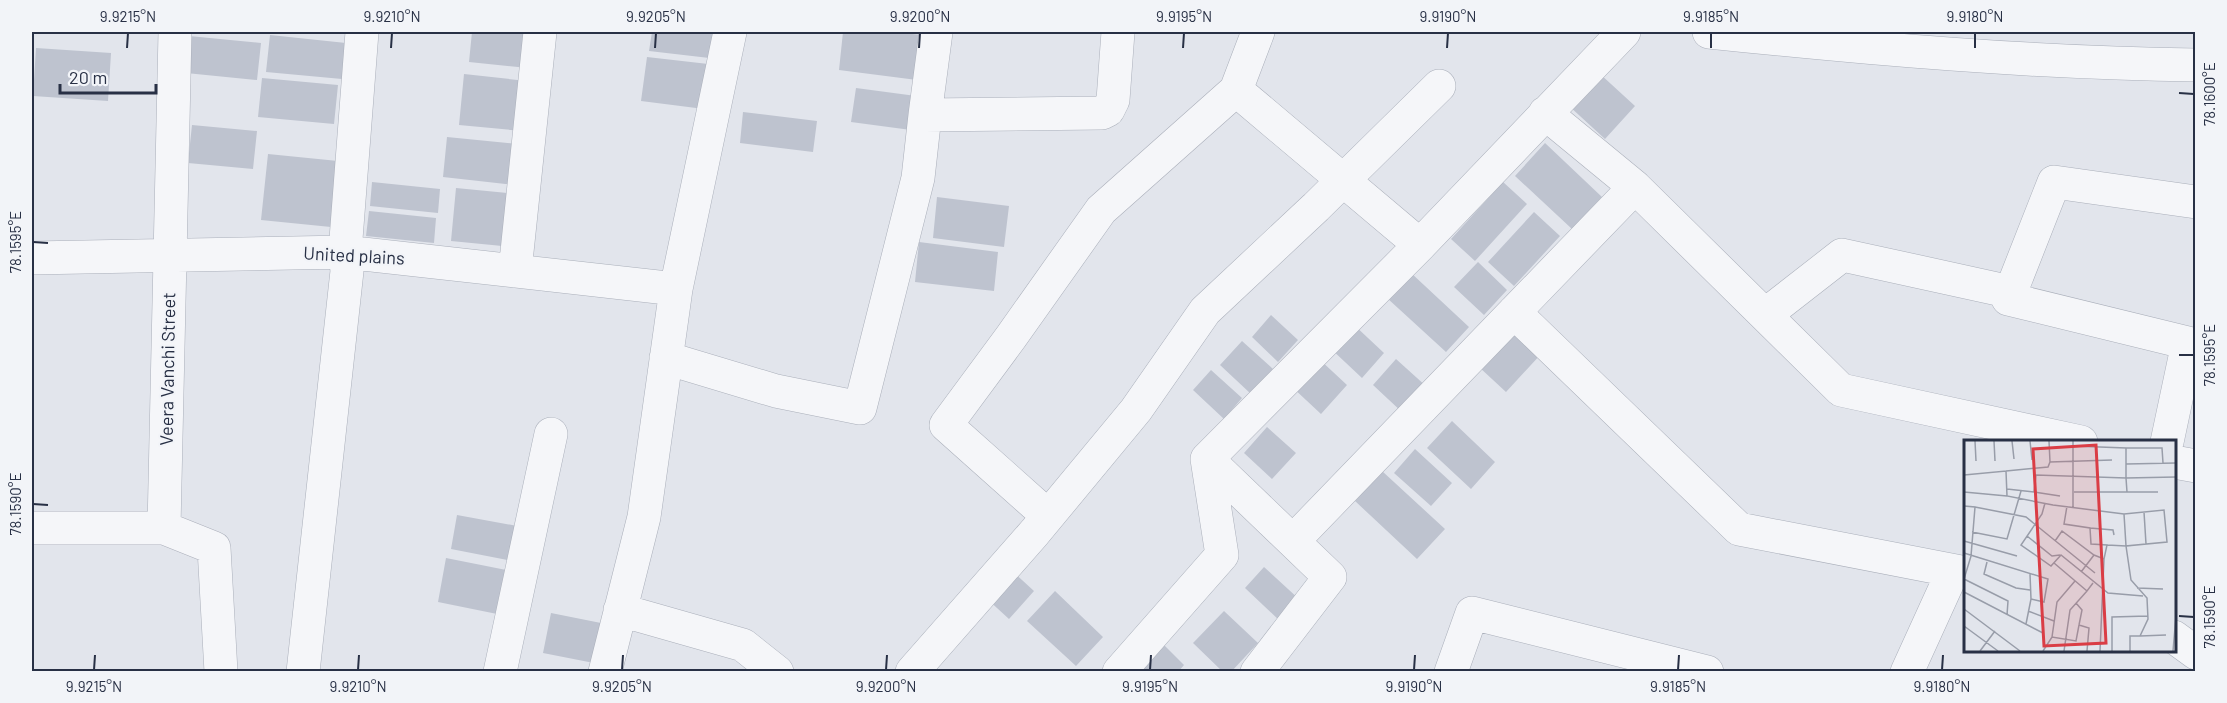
<svg xmlns="http://www.w3.org/2000/svg" width="2227" height="703" font-family="Barlow,sans-serif">
<style>
.building{fill:#bec3cf}
.lines{fill:none;stroke-linecap:round;stroke-linejoin:round}
.minor-casing{stroke:#aaafba;stroke-width:34}
.minor{stroke:#f5f6f9;stroke-width:33}
.ticks{fill:none;stroke:#283045;stroke-width:2}
.labels{text-anchor:middle;stroke-width:4.5;stroke-linejoin:round;paint-order:stroke}
.street-label{font-size:18px;fill:#283045;stroke:#f2f4f8}
.inset-road{fill:none;stroke:#989da9;stroke-width:1.5}
.view{fill:#da3d45;fill-opacity:0.15;stroke:#da3d45;stroke-width:3}
.inset-edge{fill:none;stroke:#283045;stroke-width:3}
.neatline{fill:none;stroke:#283045;stroke-width:2}
.ticks-label{font-size:15px;text-anchor:middle;fill:#283045}
</style>
<rect width="100%" height="100%" fill="#e2e5ec"/>
<!-- building -->
<path class="building" d="M 472,32 L 531,32 L 528,68 L 469,62 Z
M 652,32 L 721,32 L 718,59 L 649,51 Z
M 843,32 L 891,32 L 923,35 L 917,80 L 839,70 Z
M 270,35 L 346,43 L 342,79 L 266,72 Z
M 189,36 L 261,43 L 257,80 L 186,73 Z
M 36,48 L 111,53 L 108,101 L 33,96 Z
M 647,57 L 717,65 L 712,110 L 641,101 Z
M 1599,73 L 1635,106 L 1605,139 L 1568,105 Z
M 464,74 L 527,81 L 522,131 L 459,125 Z
M 262,78 L 338,85 L 334,124 L 258,117 Z
M 856,88 L 916,96 L 911,130 L 851,122 Z
M 743,112 L 817,121 L 813,152 L 740,143 Z
M 192,125 L 257,131 L 253,169 L 188,163 Z
M 447,137 L 518,144 L 514,185 L 443,177 Z
M 1545,143 L 1602,197 L 1572,229 L 1515,176 Z
M 268,154 L 338,161 L 331,227 L 261,220 Z
M 372,182 L 440,189 L 438,213 L 370,206 Z
M 1503,182 L 1527,204 L 1475,261 L 1451,239 Z
M 456,188 L 517,194 L 513,247 L 451,241 Z
M 937,197 L 1009,206 L 1004,247 L 933,238 Z
M 369,211 L 436,218 L 434,243 L 366,236 Z
M 1534,212 L 1560,236 L 1514,286 L 1488,262 Z
M 919,242 L 998,252 L 994,291 L 915,282 Z
M 1478,262 L 1507,290 L 1484,315 L 1454,287 Z
M 1410,272 L 1469,327 L 1446,352 L 1387,298 Z
M 1271,315 L 1298,340 L 1278,362 L 1252,337 Z
M 1352,323 L 1384,353 L 1362,378 L 1329,347 Z
M 1514,328 L 1542,353 L 1506,392 L 1479,367 Z
M 1242,341 L 1273,369 L 1251,394 L 1220,365 Z
M 1318,358 L 1347,385 L 1321,414 L 1291,386 Z
M 1396,359 L 1427,387 L 1403,413 L 1373,385 Z
M 1211,370 L 1242,398 L 1224,419 L 1193,390 Z
M 1452,421 L 1495,462 L 1471,489 L 1427,448 Z
M 1267,427 L 1296,453 L 1272,479 L 1244,453 Z
M 1415,449 L 1452,483 L 1431,506 L 1394,473 Z
M 1382,471 L 1445,529 L 1417,559 L 1355,501 Z
M 457,515 L 523,527 L 517,562 L 451,549 Z
M 446,558 L 516,572 L 507,616 L 438,602 Z
M 1264,567 L 1300,600 L 1281,622 L 1245,588 Z
M 1010,569 L 1034,591 L 1009,619 L 985,597 Z
M 1055,591 L 1103,637 L 1076,666 L 1027,621 Z
M 1224,611 L 1258,643 L 1231,672 L 1223,672 L 1193,643 Z
M 551,613 L 611,625 L 604,665 L 543,653 Z
M 1161,642 L 1184,665 L 1178,672 L 1144,672 L 1139,666 Z"/>
<g class="lines">
<defs>
<path id="minor" d="M 175,32 L 164,528 L 214,548 L 221,672
M 1709,32 C 1871,49 2033,63 2196,65
M 1236,90 L 1420,245
M 925,115 L 936,32
M 1635,187 L 1841,390 L 2081,442
M 32,258 L 345,252 L 676,289
M 515,271 L 540,32
M 1514,312 L 1739,529 L 1966,573
M 1765,315 L 1842,255 L 2011,292
M 666,358 L 776,391 L 860,408 L 918,178 L 925,115 L 1102,113 L 1108,110 L 1113,100 L 1118,32
M 2167,442 L 2188,343 L 2008,299 L 2054,182 L 2196,202
M 2174,462 L 2196,466
M 1048,516 L 946,425 L 1011,337 L 1101,210 L 1236,90 L 1258,32
M 32,528 L 164,528
M 1293,541 L 1635,187 L 1545,113
M 620,610 L 743,645 L 777,672
M 2174,637 L 2196,653
M 303,672 L 347,271 L 345,252 L 362,32
M 500,672 L 551,434
M 605,672 L 644,517 L 676,289 L 730,32
M 912,672 L 1035,532 L 1136,410 L 1205,311 L 1316,207 L 1439,86
M 1119,672 L 1222,555 L 1207,459
M 1257,672 L 1330,577 L 1207,459 L 1420,245 L 1624,32
M 1451,672 L 1472,613 L 1707,672
M 1907,672 L 1953,571"/>
</defs>
<!-- minor casing -->
<use href="#minor" class="minor-casing"/>
<!-- minor -->
<use href="#minor" class="minor"/>
</g>
<!-- ticks -->
<path class="ticks" d="M 127,48 L 128,33M 391,48 L 392,33M 655,48 L 656,33M 919,48 L 920,33M 1183,48 L 1184,33M 1447,48 L 1448,33M 1711,48 L 1711,33M 1975,48 L 1975,33M 2179,93 L 2194,94M 33,242 L 48,243M 2179,355 L 2194,355M 33,504 L 48,505M 2179,616 L 2194,617M 94,670 L 95,655M 358,670 L 359,655M 622,670 L 623,655M 886,670 L 887,655M 1150,670 L 1151,655M 1414,670 L 1415,655M 1678,670 L 1679,655M 1942,670 L 1943,655"/>
<g class="labels">
<!-- street labels -->
<g class="street-label">
<text transform="translate(354 256) rotate(3)" y="6">United plains</text>
<text transform="translate(168 369) rotate(-89)" y="6">Veera Vanchi Street</text>
</g>
</g>
<!-- overview -->
<g transform="translate(1964 440)">
<rect width="212" height="212" fill="#e2e5ec"/>
<path class="inset-road" d="M 11,1 L 12,21M 30,1 L 31,21M 48,1 L 50,19M 66,1 L 68,20M 85,1 L 86,22M 109,1 L 109,67M 162,8 L 198,8 L 199,23M 162,24 L 212,23M 42,31 L 84,27 L 86,22 L 148,20M 0,35 L 42,31 L 43,56 L 89,65 L 160,74 L 200,70 L 203,102 L 162,106 L 167,140 L 183,158 L 184,179 L 176,196 L 166,196 L 166,211M 43,49 L 70,52 L 72,35 L 162,38 L 162,8 L 109,6M 0,52 L 43,56M 70,52 L 96,56M 110,52 L 163,52 L 162,38 L 212,37M 163,52 L 194,52M 81,63 L 78,74 L 57,105 L 87,126 L 97,115 L 144,153 L 179,156M 0,66 L 11,67 L 7,116 L 0,139 L 44,161 L 43,175M 11,67 L 62,77 L 131,133M 180,72 L 182,104M 126,88 L 149,90 L 150,95M 8,92 L 43,99 L 57,51M 63,96 L 88,116 L 96,115M 0,101 L 53,116M 91,101 L 98,91 L 130,115 L 140,119 L 143,105 L 127,104 L 126,88 L 100,84 L 103,66M 143,105 L 162,106 L 160,74M 0,113 L 84,139 L 80,162 L 67,159 L 62,184M 23,122 L 20,134 L 52,148 L 66,150M 90,123 L 123,151 L 129,143M 117,132 L 130,115M 66,134 L 67,159M 173,148 L 199,149M 0,152 L 79,193M 112,163 L 118,170 L 115,185M 0,169 L 56,211M 64,171 L 90,181M 0,186 L 34,211M 176,196 L 202,195M 88,197 L 93,162 L 111,141M 16,211 L 31,191M 79,211 L 88,197 L 112,201 L 115,185 L 125,188 L 123,211M 100,211 L 106,170 L 123,151M 136,211 L 140,119M 148,211 L 148,177 L 184,176M 209,211 L 212,176"/>
<path class="view" d="M 132,5 L 142,203 L 80,206 L 69,9 Z"/>
<rect width="212" height="212" class="inset-edge"/>
</g>
<!-- border -->
<rect width="2227" height="703" fill="none" stroke="#f2f4f8" stroke-width="66"/>
<!-- scale -->
<path d="M60 84v9h96v-9" fill="none" stroke="#283045" stroke-width="3"/>
<text x="69" y="84" font-size="18" fill="#283045" stroke="#f2f4f8" stroke-width="4.5" paint-order="stroke">20 m</text>
<rect x="33" y="33" width="2161" height="637" class="neatline"/>
<g class="ticks-label">
<text x="128" y="22">9.9215°N</text>
<text x="392" y="22">9.9210°N</text>
<text x="656" y="22">9.9205°N</text>
<text x="920" y="22">9.9200°N</text>
<text x="1184" y="22">9.9195°N</text>
<text x="1448" y="22">9.9190°N</text>
<text x="1711" y="22">9.9185°N</text>
<text x="1975" y="22">9.9180°N</text>
<text transform="translate(2210 94) rotate(-90)" y="5">78.1600°E</text>
<text transform="translate(16 242) rotate(-90)" y="5">78.1595°E</text>
<text transform="translate(2210 355) rotate(-90)" y="5">78.1595°E</text>
<text transform="translate(16 504) rotate(-90)" y="5">78.1590°E</text>
<text transform="translate(2210 617) rotate(-90)" y="5">78.1590°E</text>
<text x="94" y="692">9.9215°N</text>
<text x="358" y="692">9.9210°N</text>
<text x="622" y="692">9.9205°N</text>
<text x="886" y="692">9.9200°N</text>
<text x="1150" y="692">9.9195°N</text>
<text x="1414" y="692">9.9190°N</text>
<text x="1678" y="692">9.9185°N</text>
<text x="1942" y="692">9.9180°N</text>
</g>
</svg>
